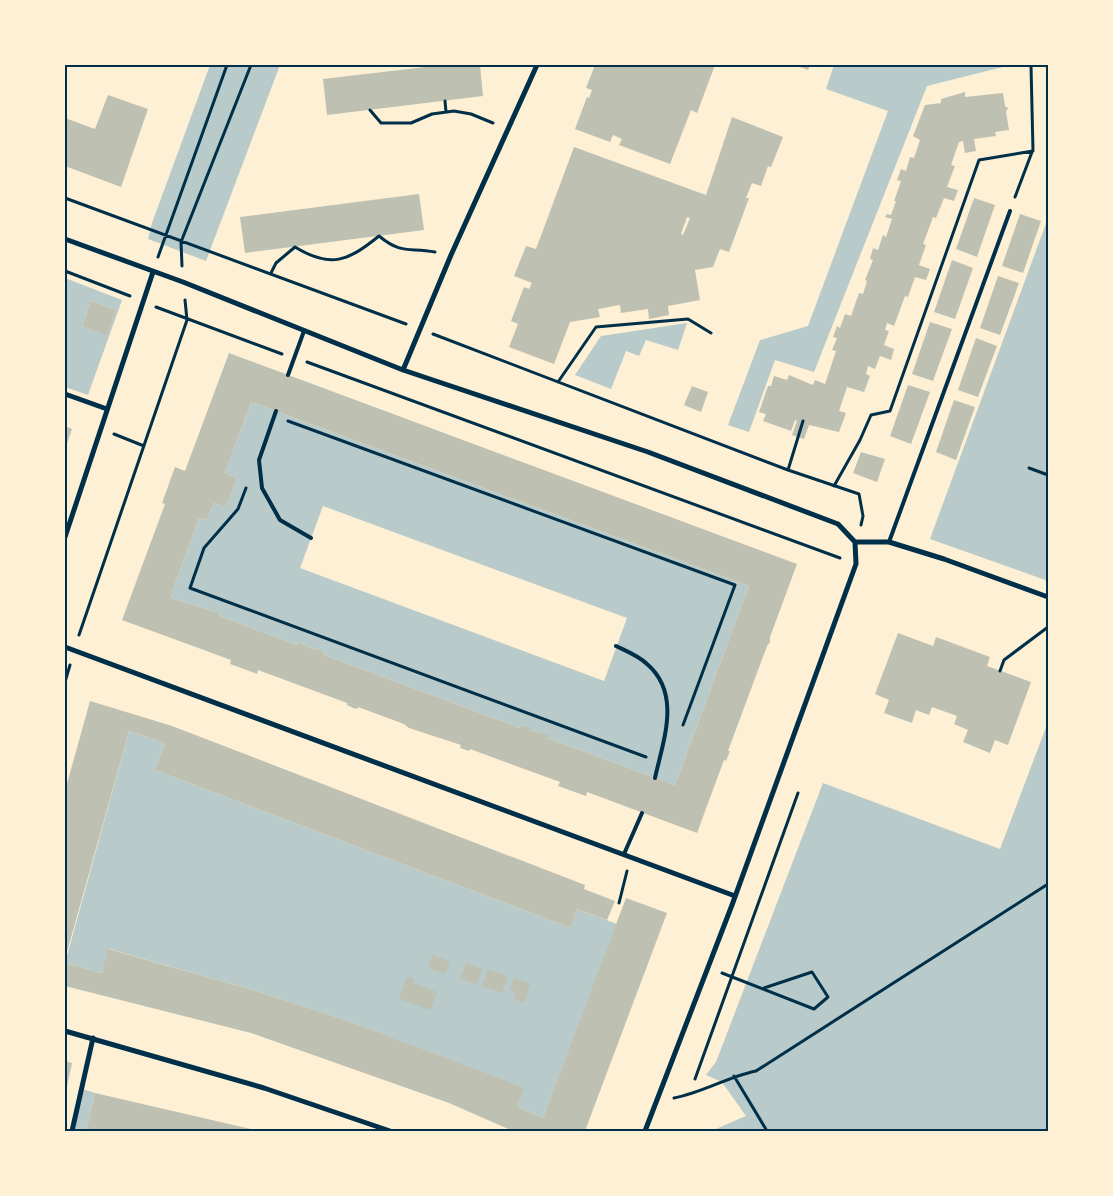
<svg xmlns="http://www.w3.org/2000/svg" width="1113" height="1196" font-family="'Source Serif 4',serif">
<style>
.green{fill:#b9caca;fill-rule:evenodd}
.building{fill:#bec0b2;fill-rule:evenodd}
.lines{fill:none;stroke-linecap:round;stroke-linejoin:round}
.path{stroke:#003049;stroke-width:3}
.service{stroke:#003049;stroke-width:4}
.minor{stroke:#003049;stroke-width:5}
.neatline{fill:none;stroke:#003049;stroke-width:2}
</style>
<rect width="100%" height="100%" fill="#fdf0d5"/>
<!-- green -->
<path class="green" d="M 210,65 L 280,65 L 206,261 L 148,239 L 152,223 Z
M 834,65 L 1011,65 L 927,86 L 814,372 L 775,360 L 749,432 L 728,425 L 760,340 L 808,326 L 888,111 L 826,89 Z
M 1048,218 L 1048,581 L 930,539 Z
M 65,278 L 122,300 L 88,395 L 65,387 ZM 91,301 L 116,310 L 107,334 L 82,326 Z
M 687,323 L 678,350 L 646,340 L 639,356 L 626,351 L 611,389 L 575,375 L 601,336 Z
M 251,402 L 749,586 L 675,785 L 547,738 L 548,735 L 530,730 L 522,725 L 520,728 L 324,655 L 325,652 L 315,648 L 314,650 L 298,642 L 297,645 L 219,616 L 220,613 L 170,598 L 199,518 L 207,520 L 214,503 L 226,507 L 237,478 L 225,473 ZM 323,506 L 627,618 L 604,681 L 300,568 Z
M 1048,722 L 1048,1131 L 711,1131 L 746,1116 L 722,1082 L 706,1075 L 716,1062 L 823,783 L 1000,849 Z
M 129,731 L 165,743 L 155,770 L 571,928 L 577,909 L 617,924 L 543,1118 L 517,1107 L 523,1088 L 348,1021 L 263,993 L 109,949 L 102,973 L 65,963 Z
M 82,1089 L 95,1093 L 86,1131 L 72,1131 Z"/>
<!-- building -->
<path class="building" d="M 442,65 L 480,65 L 483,96 L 327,115 L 323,79 Z
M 595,65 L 715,65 L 697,113 L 691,110 L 670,164 L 619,145 L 622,139 L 613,135 L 610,142 L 575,129 L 587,97 L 589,98 L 592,90 L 586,88 Z
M 795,65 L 810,65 L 808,70 Z
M 965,92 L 965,97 L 1003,93 L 1005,106 L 1008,108 L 1006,112 L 1009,130 L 995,132 L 996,136 L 974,139 L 976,151 L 965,153 L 963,141 L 959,142 L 951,165 L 955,166 L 947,187 L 958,190 L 954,201 L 944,198 L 936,218 L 933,217 L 923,244 L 926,245 L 919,265 L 930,269 L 926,280 L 915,277 L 908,297 L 905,296 L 894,326 L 887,323 L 885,330 L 889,331 L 884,345 L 894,349 L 891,360 L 880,356 L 875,369 L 868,366 L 866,374 L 870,376 L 864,392 L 847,387 L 839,411 L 846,413 L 839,432 L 809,425 L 804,439 L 792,435 L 797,421 L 795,420 L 791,431 L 763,421 L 766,414 L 759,412 L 768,386 L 771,386 L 774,376 L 787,380 L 789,375 L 813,385 L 815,380 L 825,384 L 836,351 L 832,350 L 837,338 L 833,337 L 837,326 L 840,328 L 845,314 L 851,316 L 859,293 L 863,294 L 867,281 L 865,280 L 873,260 L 870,259 L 873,248 L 878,250 L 883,235 L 886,237 L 892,219 L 885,217 L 887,214 L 891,215 L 896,201 L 894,201 L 901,181 L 897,180 L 901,169 L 906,171 L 910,157 L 914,158 L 920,140 L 913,136 L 925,105 L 941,103 L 941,99 Z
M 108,95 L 148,109 L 121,187 L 65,166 L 65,118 L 95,129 Z
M 732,117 L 783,137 L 771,167 L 768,166 L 761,186 L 752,183 L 746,198 L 749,198 L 729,252 L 720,249 L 713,267 L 695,270 L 700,300 L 668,306 L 669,315 L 649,319 L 648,309 L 621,313 L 620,305 L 598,309 L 600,317 L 570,322 L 554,364 L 509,347 L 518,324 L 511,321 L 524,287 L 529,289 L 532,283 L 514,276 L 526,246 L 536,249 L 574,147 L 706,195 ZM 687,217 L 690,218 L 683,235 L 681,234 Z
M 419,194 L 424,230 L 245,253 L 240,217 Z
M 974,198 L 995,205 L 977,257 L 956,249 Z
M 1020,214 L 1041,221 L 1023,273 L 1002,266 Z
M 952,260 L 973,268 L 955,319 L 934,312 Z
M 998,276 L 1019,283 L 1000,335 L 980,328 Z
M 91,301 L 116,310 L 107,335 L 82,326 Z
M 930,322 L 952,329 L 933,381 L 912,374 Z
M 976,338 L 997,346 L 978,397 L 958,390 Z
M 229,353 L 797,564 L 770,637 L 770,642 L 767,646 L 728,751 L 730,751 L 726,761 L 724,760 L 697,833 L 587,792 L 586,796 L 558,786 L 560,782 L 470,749 L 469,751 L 460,748 L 461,745 L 409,728 L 404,724 L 358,707 L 358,709 L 353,708 L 347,705 L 347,703 L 258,670 L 257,674 L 244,669 L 230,664 L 231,660 L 122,620 L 165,504 L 162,503 L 175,467 L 185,471 ZM 251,402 L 749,586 L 675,785 L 547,738 L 549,735 L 530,730 L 531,728 L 521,725 L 520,728 L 324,655 L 325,652 L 315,648 L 314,650 L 298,642 L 297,645 L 219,616 L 220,613 L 170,598 L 199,518 L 207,520 L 214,503 L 226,507 L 237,478 L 225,473 Z
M 908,385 L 930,392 L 911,444 L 890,436 Z
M 692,386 L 708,392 L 701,412 L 684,405 Z
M 954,400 L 975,407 L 956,460 L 936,452 Z
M 65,426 L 72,429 L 65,449 Z
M 861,452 L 885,459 L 877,482 L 853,473 Z
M 898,633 L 933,646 L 936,637 L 990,657 L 987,666 L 1031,682 L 1008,745 L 995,740 L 990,753 L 963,742 L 968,730 L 954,724 L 957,716 L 932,707 L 929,715 L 916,710 L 912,723 L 884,713 L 889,700 L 875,694 Z
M 90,701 L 172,726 L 585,885 L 584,889 L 615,901 L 607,920 L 577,909 L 571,928 L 155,770 L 165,743 L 129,731 L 65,959 L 65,791 Z
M 626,898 L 667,913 L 585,1131 L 513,1131 L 449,1103 L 251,1033 L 65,986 L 65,963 L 102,973 L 108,949 L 263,993 L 348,1021 L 462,1064 L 524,1088 L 517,1107 L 543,1118 Z
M 432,955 L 450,961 L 445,974 L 428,968 Z
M 466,963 L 482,969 L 477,985 L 460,979 Z
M 488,969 L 508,976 L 502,993 L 482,986 Z
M 407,977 L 414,979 L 413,983 L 437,992 L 431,1010 L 399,999 Z
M 514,978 L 530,984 L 524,1003 L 514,999 L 516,992 L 509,989 Z
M 65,1061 L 72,1063 L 66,1091 L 65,1091 Z
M 95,1093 L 255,1130 L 254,1131 L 86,1131 Z"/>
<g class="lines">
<!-- path -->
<path class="path" d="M 445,101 L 446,112
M 370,110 L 381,123 L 411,123 L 432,114 L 454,111 L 471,114 L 493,123
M 1015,197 L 1032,152
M 65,198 L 406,324
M 158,257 L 227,65
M 182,266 L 181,242 L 251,65
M 65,271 L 130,296
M 271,273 L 276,263 L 295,247 C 331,269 348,261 379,236 C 402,255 409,247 435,252
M 156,307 L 282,354
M 433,334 L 788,470 L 859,494 L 863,516 L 861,525
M 307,362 L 840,558
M 558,382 L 596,327 L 688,319 L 711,333
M 288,421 L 735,585 L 683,725
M 114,434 L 144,446
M 1029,468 L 1048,475
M 788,470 L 803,421
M 834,486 L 860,440 L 871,415 L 890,411 L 979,160 L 1033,151 L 1031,65
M 246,488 L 238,509 L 204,548 L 190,588 L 646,757
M 79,635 L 187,320 L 185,300
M 1000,671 L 1004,660 L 1048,627
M 65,682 L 70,665
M 619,903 L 627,871
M 722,973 L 814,1009 L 828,997 L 812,972 L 764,988
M 734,1076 L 767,1131
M 695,1079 L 798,793
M 674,1098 C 702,1093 727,1077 756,1071 L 1048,884"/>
<!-- service -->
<path class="service" d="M 288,375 L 304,331
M 276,411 L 259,460 L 262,488 L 280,520 L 311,538
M 889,542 L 1010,211
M 616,646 C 626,651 639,656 647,664 C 682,694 663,741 655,778
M 624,854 L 642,813"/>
<!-- minor -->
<path class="minor" d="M 65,239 L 183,282 L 403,370 L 648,452 L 838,524 L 855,542 L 889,542 L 944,559 L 1048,597
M 403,370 L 451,255 L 537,65
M 65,394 L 107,409
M 65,537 L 153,272
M 65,647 L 735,896
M 65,1031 L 264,1088 L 390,1131
M 72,1131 L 93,1038
M 645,1131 L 732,905 L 856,564 L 855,542"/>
</g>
<!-- border -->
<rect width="1113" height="1196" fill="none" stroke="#fdf0d5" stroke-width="132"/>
<rect x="66" y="66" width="981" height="1064" class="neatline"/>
</svg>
